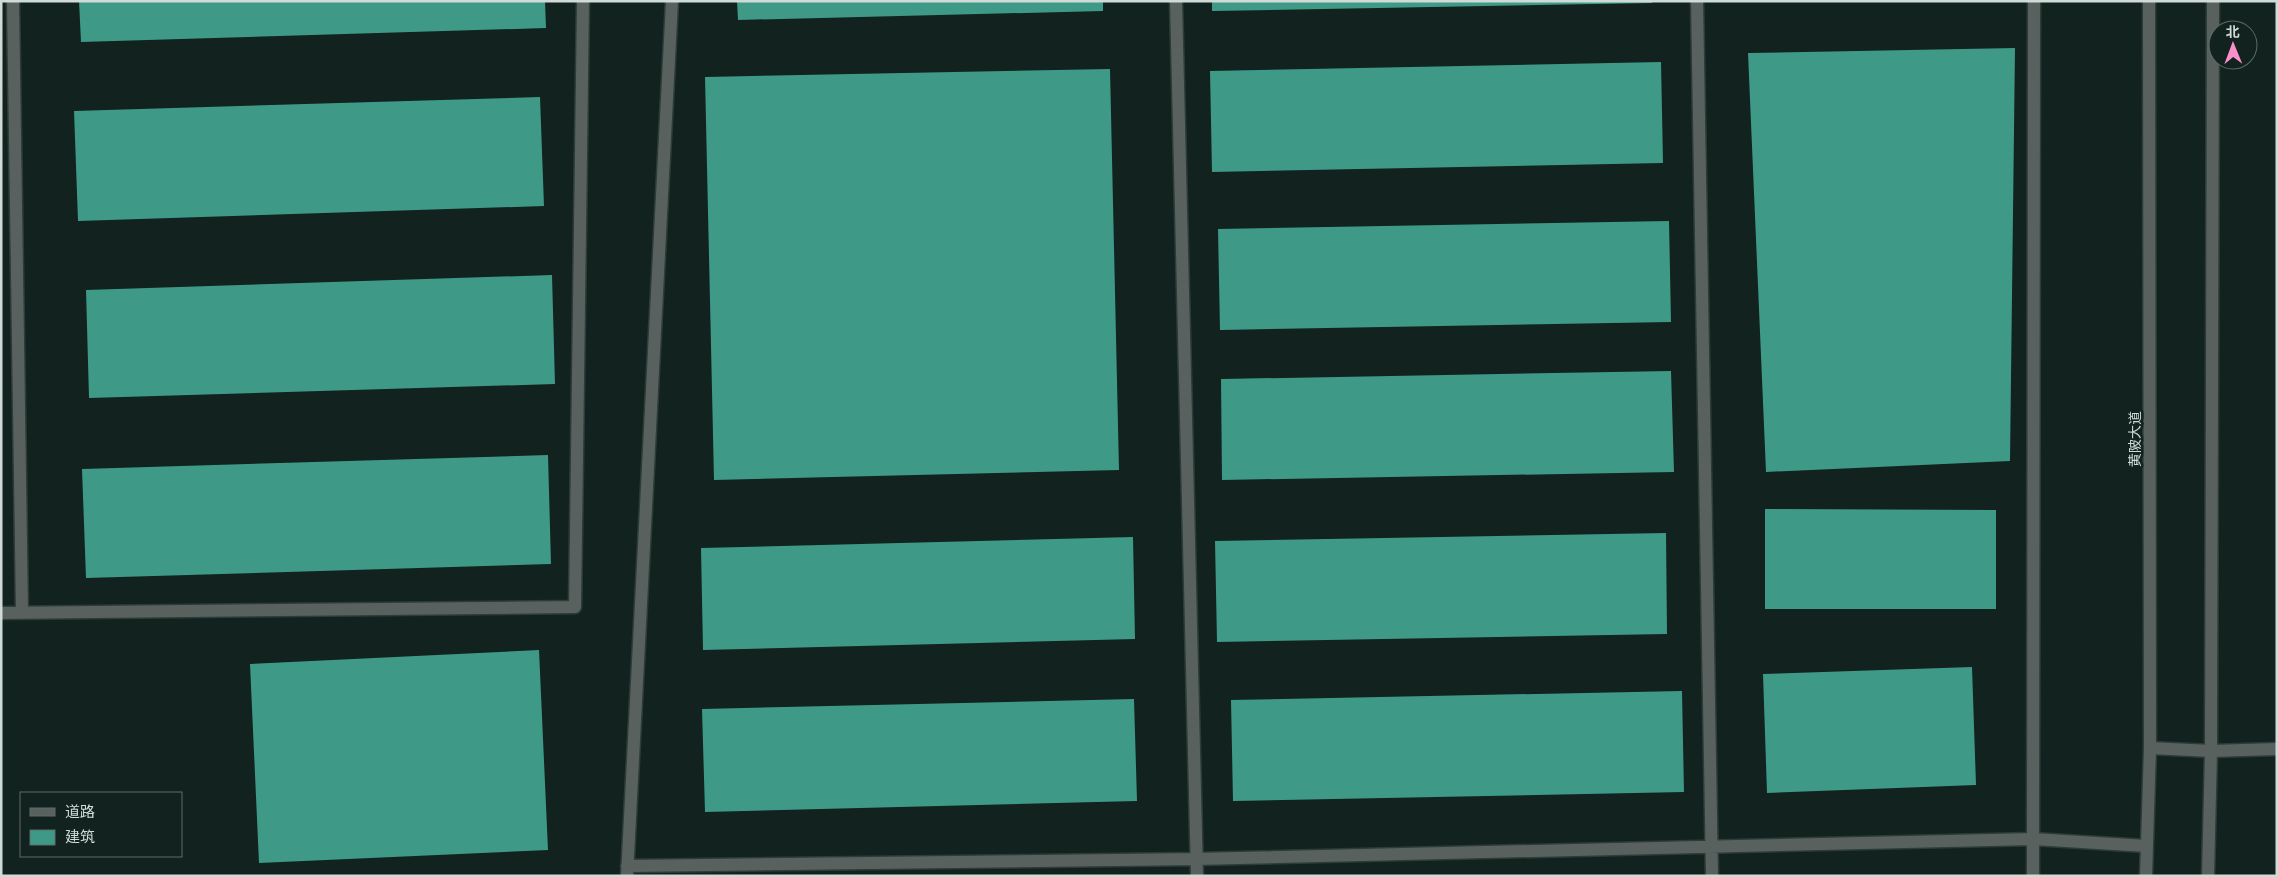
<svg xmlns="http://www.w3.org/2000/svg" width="2278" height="877" font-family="'PT Sans Narrow','Noto Sans SC',sans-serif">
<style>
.building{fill:#3e9a87}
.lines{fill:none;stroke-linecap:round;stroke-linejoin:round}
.service-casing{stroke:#2d3c38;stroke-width:15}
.minor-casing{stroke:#2d3c38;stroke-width:15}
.tertiary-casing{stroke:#2d3c38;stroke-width:15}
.service{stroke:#59615f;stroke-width:12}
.minor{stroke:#59615f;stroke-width:12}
.tertiary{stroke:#59615f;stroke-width:12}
.labels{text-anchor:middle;stroke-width:5;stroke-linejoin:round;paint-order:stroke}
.street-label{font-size:14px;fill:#d0dbd7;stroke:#12221e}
</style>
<rect width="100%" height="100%" fill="#12221e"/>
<!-- building -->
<path class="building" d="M 79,1 L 545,1 L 546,28 L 81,42 Z
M 737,1 L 1103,1 L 1103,11 L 738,20 Z
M 1212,1 L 1652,1 L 1652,3 L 1212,11 Z
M 2015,48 L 2010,461 L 1766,472 L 1748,53 Z
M 1661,62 L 1663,163 L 1212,172 L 1210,71 Z
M 1110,69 L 1119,470 L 714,480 L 705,77 Z
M 540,97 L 544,206 L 78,221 L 74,111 Z
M 1669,221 L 1671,322 L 1220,330 L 1218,229 Z
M 552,275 L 555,384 L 89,398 L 86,290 Z
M 1671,371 L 1674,472 L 1222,480 L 1221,379 Z
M 548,455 L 551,564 L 86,578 L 82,469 Z
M 1765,509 L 1996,510 L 1996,609 L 1765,609 Z
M 1666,533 L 1667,634 L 1217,642 L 1215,541 Z
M 1133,537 L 1135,639 L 703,650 L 701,548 Z
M 539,650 L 548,850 L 259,863 L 250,664 Z
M 1972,667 L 1976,785 L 1767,793 L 1763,674 Z
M 1682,691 L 1684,792 L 1233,801 L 1231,700 Z
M 1134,699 L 1137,801 L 705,812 L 702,709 Z"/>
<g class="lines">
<defs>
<path id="service" d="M 13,1 L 22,613
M 1176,1 L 1197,876
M 1697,1 L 1712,876
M 1,613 L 575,607 L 583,1
M 627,866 L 1196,859 L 2033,839 L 2146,846
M 627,876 L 672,1
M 2033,876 L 2034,1"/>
<path id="minor" d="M 2150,748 L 2211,751 L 2277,749"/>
<path id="tertiary" d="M 2146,876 L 2150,748 L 2149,1
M 2208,876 L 2211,751 L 2213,1"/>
</defs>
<!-- service casing -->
<use href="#service" class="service-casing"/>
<!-- minor casing -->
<use href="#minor" class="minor-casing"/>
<!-- tertiary casing -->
<use href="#tertiary" class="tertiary-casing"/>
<!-- service -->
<use href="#service" class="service"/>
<!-- minor -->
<use href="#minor" class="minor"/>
<!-- tertiary -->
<use href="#tertiary" class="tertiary"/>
</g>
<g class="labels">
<!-- street labels -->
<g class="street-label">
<text transform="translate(2135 439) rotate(-90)" y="5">黄陂大道</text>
</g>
</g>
<!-- border -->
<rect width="2278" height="877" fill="none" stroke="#d0dbd7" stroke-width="5"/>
<!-- legend -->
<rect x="20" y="792" width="162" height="65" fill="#12221e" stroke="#5e6c68"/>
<rect x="30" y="808" width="25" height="8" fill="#59615f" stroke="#5e6c68"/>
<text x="65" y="817" font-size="15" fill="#d0dbd7">道路</text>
<rect x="30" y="830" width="25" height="15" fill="#3e9a87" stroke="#5e6c68"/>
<text x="65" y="842" font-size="15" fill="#d0dbd7">建筑</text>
<!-- north arrow -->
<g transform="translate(2233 45) rotate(359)"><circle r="24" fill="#12221e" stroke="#5e6c68"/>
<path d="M0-4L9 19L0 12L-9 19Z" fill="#f890cb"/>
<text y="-8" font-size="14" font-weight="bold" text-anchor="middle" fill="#d0dbd7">北</text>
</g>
</svg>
